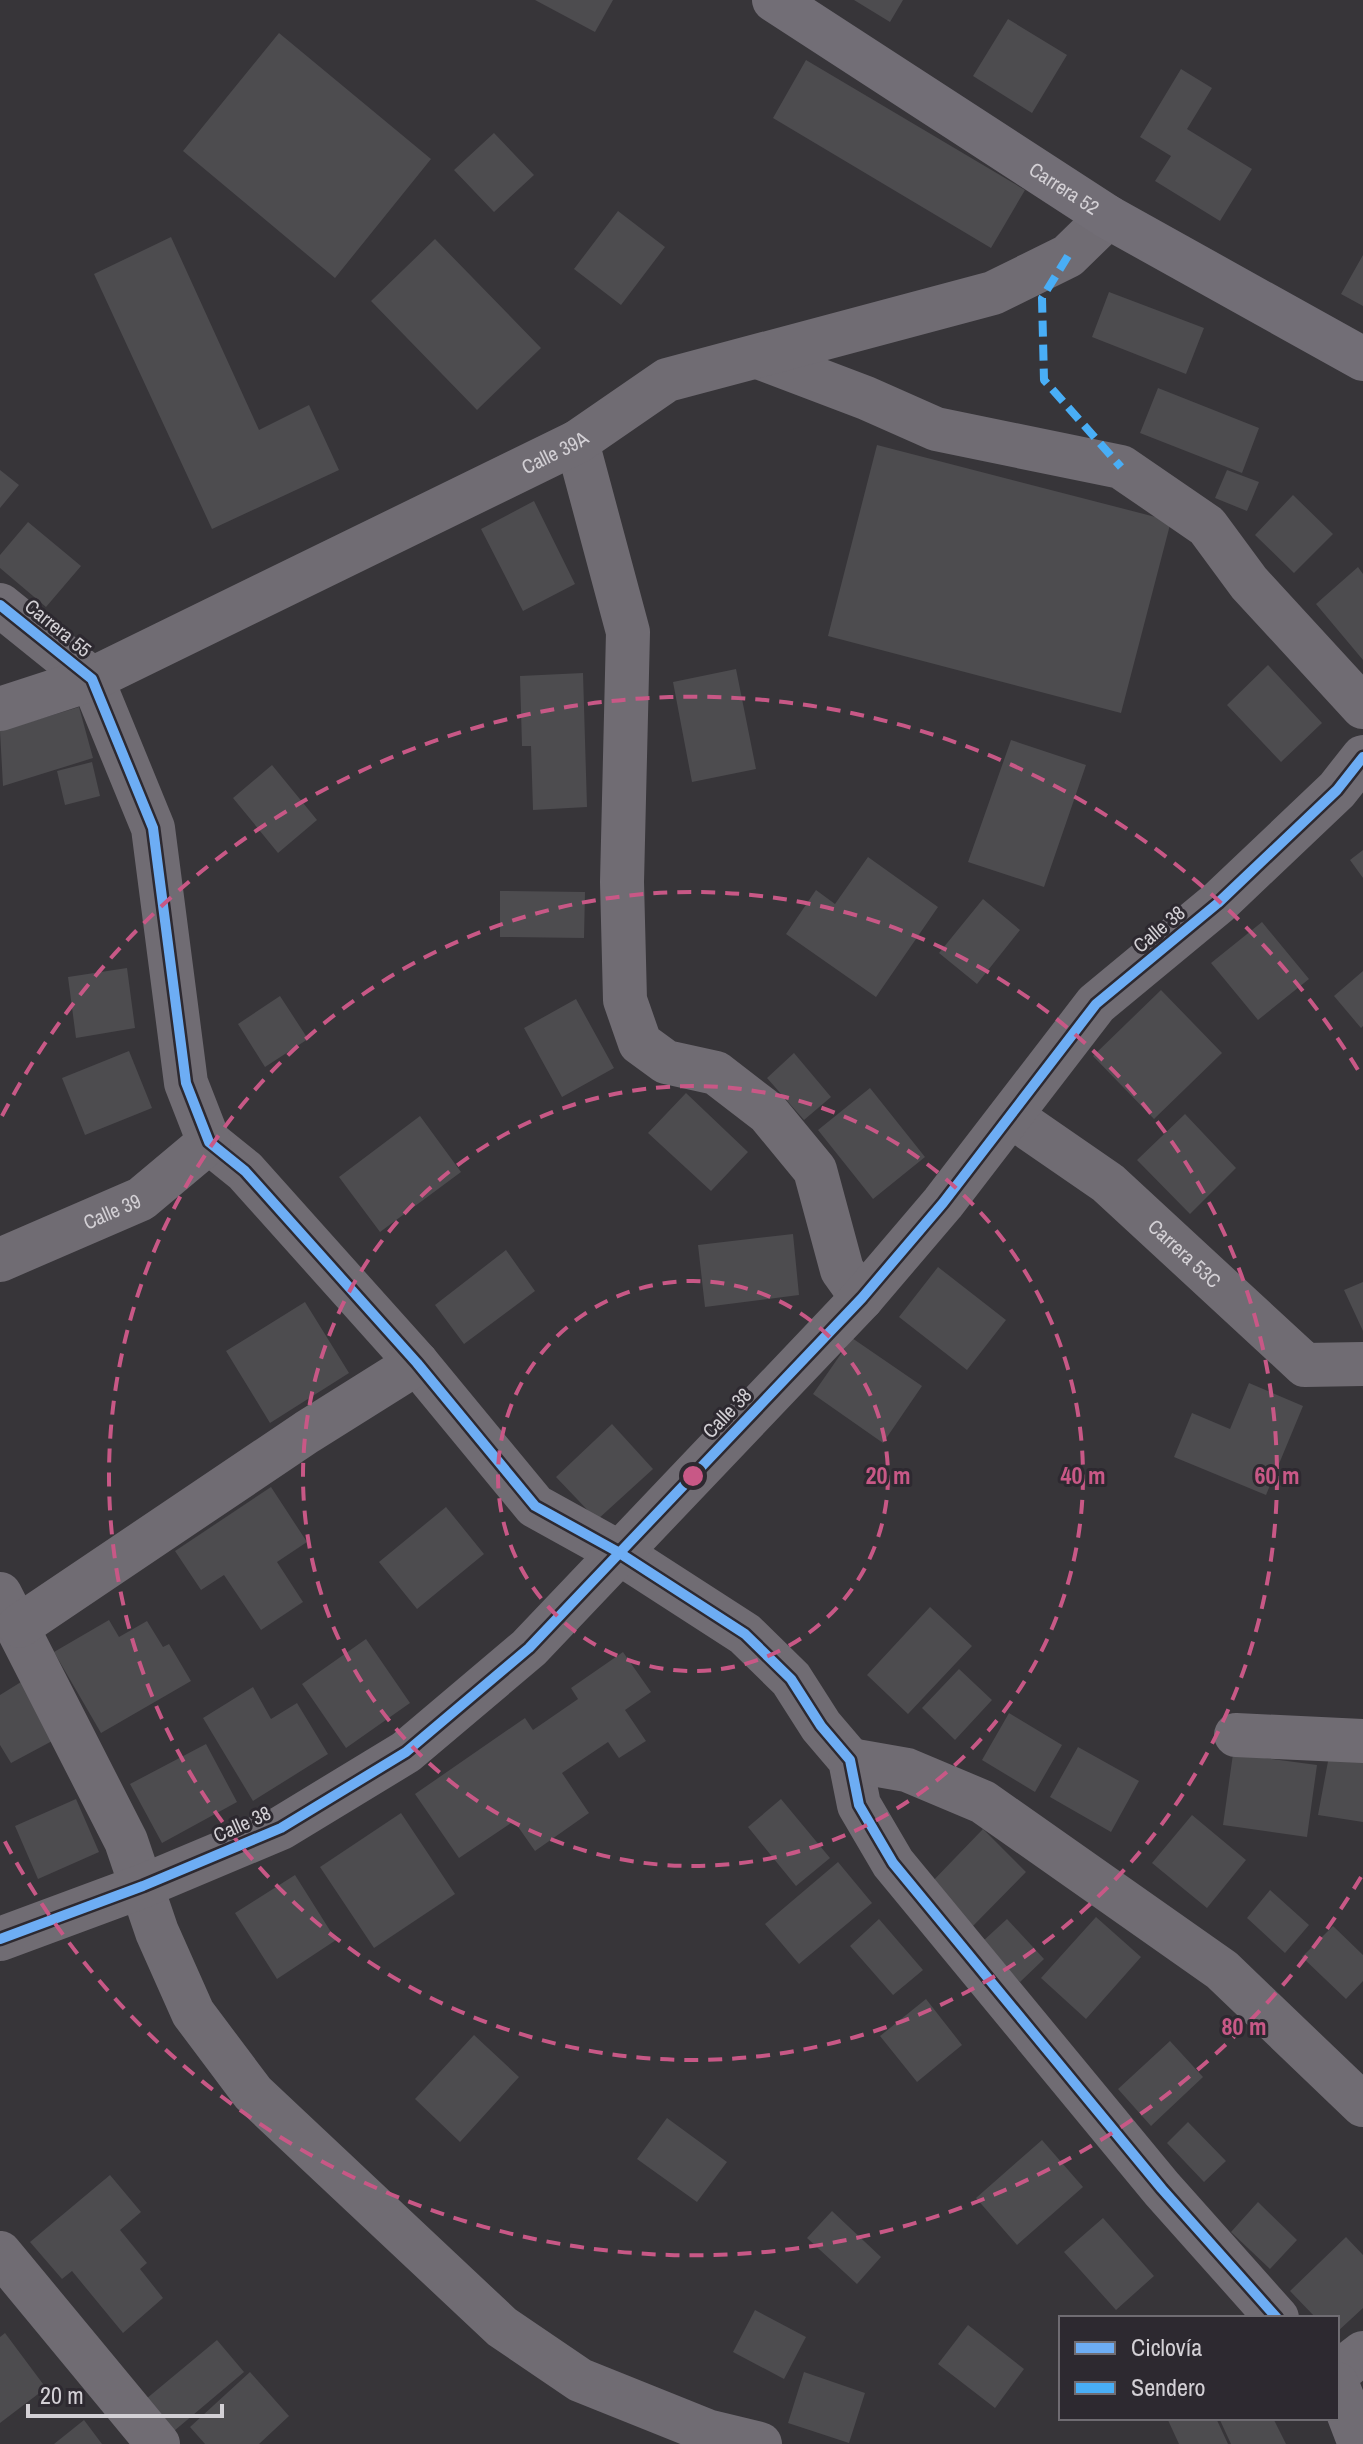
<svg xmlns="http://www.w3.org/2000/svg" width="1363" height="2444" font-family="'Archivo Narrow',sans-serif">
<style>
.building{fill:#4d4c4f}
.lines{fill:none;stroke-linecap:round;stroke-linejoin:round}
.street{stroke:#706c73;stroke-width:44}
.secondary{stroke:#726e76;stroke-width:44}
.quiet{stroke:#49aef6;stroke-width:8;stroke-dasharray:16 8;stroke-linecap:butt}
.cycleway-casing{stroke:#2d2930;stroke-width:15}
.cycleway{stroke:#6dadf4;stroke-width:10}
.ring{fill:none;stroke:#c85886;stroke-width:4;stroke-dasharray:14 10}
.labels{text-anchor:middle;stroke-width:6;stroke-linejoin:round;paint-order:stroke}
.street-label{font-size:20px;fill:#d3d0d5;stroke:#2d2930}
.centre{fill:#c85886;stroke:#2d2930;stroke-width:4}
.ring-label{font-size:24px;text-anchor:middle;font-weight:bold;fill:#c85886;stroke:#2d2930;stroke-width:6;stroke-linejoin:round;paint-order:stroke}
</style>
<rect width="100%" height="100%" fill="#373539"/>
<!-- building -->
<path class="building" d="M 535,0 L 613,0 L 595,32 Z
M 854,0 L 903,0 L 890,22 Z
M 1008,19 L 1067,55 L 1032,113 L 973,76 Z
M 279,33 L 431,159 L 335,278 L 183,151 Z
M 806,60 L 1025,190 L 991,248 L 773,118 Z
M 1181,69 L 1212,88 L 1187,129 L 1252,169 L 1220,221 L 1155,181 L 1171,156 L 1140,137 Z
M 494,133 L 534,175 L 494,212 L 454,170 Z
M 618,211 L 665,247 L 621,305 L 574,269 Z
M 171,237 L 259,430 L 309,405 L 339,470 L 212,529 L 94,274 Z
M 435,239 L 541,348 L 477,410 L 371,301 Z
M 1363,255 L 1363,306 L 1341,294 Z
M 1109,292 L 1204,328 L 1186,374 L 1092,337 Z
M 1158,388 L 1259,428 L 1242,473 L 1140,433 Z
M 877,445 L 1171,521 L 1121,713 L 828,636 Z
M 0,470 L 19,485 L 0,508 Z
M 1227,470 L 1259,482 L 1247,511 L 1215,498 Z
M 1293,495 L 1333,534 L 1294,573 L 1255,535 Z
M 534,501 L 575,584 L 523,611 L 481,529 Z
M 28,522 L 81,566 L 46,607 L 0,568 L 0,555 Z
M 1358,567 L 1363,574 L 1363,660 L 1316,604 Z
M 1268,665 L 1322,723 L 1281,762 L 1227,705 Z
M 736,669 L 756,769 L 692,782 L 673,682 Z
M 583,673 L 587,807 L 533,810 L 531,746 L 522,746 L 520,676 Z
M 79,707 L 93,758 L 3,786 L 0,731 Z
M 1011,740 L 1086,765 L 1044,887 L 968,862 Z
M 92,762 L 100,796 L 65,805 L 57,771 Z
M 272,765 L 317,820 L 278,853 L 233,798 Z
M 1363,850 L 1363,878 L 1350,860 Z
M 868,857 L 938,907 L 876,997 L 786,934 L 816,890 L 835,904 Z
M 500,891 L 585,892 L 584,938 L 500,937 Z
M 983,899 L 1020,930 L 977,984 L 939,953 Z
M 1262,922 L 1309,979 L 1258,1020 L 1211,963 Z
M 127,968 L 135,1028 L 76,1038 L 68,977 Z
M 1363,971 L 1363,1026 L 1361,1028 L 1334,996 Z
M 1161,990 L 1222,1053 L 1154,1119 L 1093,1056 Z
M 280,996 L 308,1039 L 265,1067 L 238,1024 Z
M 576,999 L 614,1068 L 562,1097 L 524,1028 Z
M 129,1051 L 152,1108 L 85,1135 L 62,1078 Z
M 794,1053 L 831,1097 L 804,1120 L 767,1078 Z
M 870,1088 L 925,1157 L 873,1199 L 818,1130 Z
M 686,1093 L 748,1152 L 711,1191 L 648,1133 Z
M 1185,1114 L 1236,1168 L 1190,1214 L 1137,1160 Z
M 420,1116 L 461,1172 L 380,1232 L 339,1177 Z
M 793,1234 L 799,1295 L 705,1307 L 698,1245 Z
M 506,1250 L 535,1291 L 464,1344 L 435,1305 Z
M 938,1267 L 1006,1320 L 967,1370 L 899,1317 Z
M 1363,1282 L 1363,1331 L 1344,1290 Z
M 305,1302 L 349,1373 L 270,1423 L 226,1351 Z
M 852,1338 L 922,1386 L 883,1443 L 813,1394 Z
M 1249,1383 L 1303,1406 L 1266,1495 L 1174,1457 L 1192,1413 L 1230,1429 Z
M 612,1424 L 653,1469 L 597,1520 L 556,1477 Z
M 271,1487 L 307,1542 L 277,1562 L 303,1602 L 261,1630 L 224,1575 L 201,1590 L 175,1551 Z
M 446,1507 L 484,1554 L 417,1609 L 379,1562 Z
M 930,1607 L 972,1646 L 908,1714 L 867,1675 Z
M 109,1620 L 119,1637 L 147,1621 L 163,1647 L 169,1644 L 191,1681 L 101,1733 L 54,1652 Z
M 366,1639 L 410,1703 L 346,1748 L 302,1684 Z
M 623,1652 L 651,1692 L 625,1710 L 646,1741 L 619,1758 L 608,1742 L 562,1773 L 589,1813 L 535,1851 L 514,1821 L 459,1858 L 415,1794 L 525,1718 L 533,1730 L 578,1699 L 571,1688 Z
M 959,1669 L 992,1700 L 955,1740 L 922,1708 Z
M 21,1682 L 54,1740 L 11,1763 L 0,1745 L 0,1695 Z
M 253,1687 L 271,1719 L 297,1703 L 328,1754 L 253,1801 L 203,1718 Z
M 1009,1713 L 1062,1745 L 1035,1792 L 982,1760 Z
M 206,1744 L 237,1802 L 162,1843 L 130,1784 Z
M 1078,1747 L 1139,1781 L 1111,1832 L 1050,1797 Z
M 1233,1754 L 1317,1765 L 1307,1837 L 1223,1825 Z
M 1329,1756 L 1363,1761 L 1363,1822 L 1318,1815 Z
M 76,1799 L 99,1852 L 38,1879 L 15,1826 Z
M 781,1799 L 830,1858 L 796,1886 L 748,1827 Z
M 401,1813 L 455,1894 L 374,1948 L 320,1867 Z
M 1192,1815 L 1246,1860 L 1207,1908 L 1152,1863 Z
M 983,1829 L 1026,1872 L 971,1928 L 928,1886 Z
M 838,1862 L 872,1903 L 799,1964 L 765,1924 Z
M 295,1875 L 336,1940 L 277,1979 L 235,1913 Z
M 1270,1890 L 1309,1925 L 1285,1953 L 1247,1918 Z
M 1096,1917 L 1141,1957 L 1086,2019 L 1041,1978 Z
M 879,1919 L 923,1970 L 893,1995 L 850,1946 Z
M 1007,1919 L 1044,1959 L 1020,1982 L 982,1942 Z
M 1333,1926 L 1363,1955 L 1363,1981 L 1346,1999 L 1302,1957 Z
M 926,1999 L 962,2045 L 917,2082 L 880,2036 Z
M 474,2035 L 519,2077 L 460,2142 L 415,2099 Z
M 1170,2041 L 1203,2077 L 1151,2126 L 1118,2089 Z
M 667,2118 L 727,2162 L 697,2202 L 637,2159 Z
M 1188,2122 L 1226,2161 L 1204,2182 L 1167,2143 Z
M 1042,2140 L 1083,2187 L 1017,2245 L 976,2198 Z
M 110,2175 L 141,2212 L 120,2230 L 147,2263 L 140,2269 L 163,2298 L 123,2333 L 72,2271 L 62,2279 L 30,2242 Z
M 1258,2202 L 1297,2240 L 1270,2269 L 1231,2232 Z
M 832,2211 L 881,2257 L 857,2284 L 807,2238 Z
M 1103,2218 L 1154,2276 L 1116,2310 L 1064,2252 Z
M 1346,2237 L 1363,2255 L 1363,2308 L 1337,2332 L 1337,2318 L 1316,2318 L 1290,2291 Z
M 755,2310 L 806,2337 L 784,2379 L 733,2352 Z
M 968,2325 L 1024,2369 L 995,2408 L 938,2364 Z
M 5,2333 L 46,2388 L 0,2423 L 0,2337 Z
M 217,2340 L 244,2372 L 174,2431 L 146,2399 Z
M 250,2372 L 289,2416 L 259,2444 L 205,2444 L 190,2427 Z
M 804,2372 L 865,2393 L 849,2443 L 788,2423 Z
M 1167,2418 L 1216,2418 L 1228,2444 L 1179,2444 Z
M 1219,2418 L 1273,2418 L 1286,2444 L 1231,2444 Z
M 84,2420 L 102,2444 L 54,2444 Z"/>
<g class="lines">
<!-- street -->
<g class="street">
<path d="M 758,357 L 866,398 L 936,429 L 1121,467 L 1207,526 L 1249,583 L 1363,707"/>
<path d="M 577,442 L 628,632 L 622,882 L 625,1000 L 640,1043 L 666,1062 L 716,1073 L 768,1113 L 815,1170 L 842,1270 L 862,1298"/>
<path d="M 0,605 L 92,679 L 153,828 L 186,1083 L 209,1142 L 245,1171 L 417,1363 L 535,1506 L 618,1552 L 745,1634 L 791,1679 L 821,1726 L 850,1760 L 859,1805 L 893,1863 L 1162,2189 L 1277,2318"/>
<path id="s1" d="M 0,709 L 92,679 L 577,442 L 667,380 L 993,293 L 1068,256 L 1108,217"/>
<path id="s2" d="M 1011,1116 L 1108,1183 L 1305,1365 L 1363,1364"/>
<path id="s3" d="M 0,1260 L 141,1199 L 209,1142"/>
<path d="M 0,1594 L 126,1841 L 157,1932 L 193,2013 L 253,2093 L 502,2327 L 580,2380 L 707,2431 L 760,2444"/>
<path d="M 19,1626 L 307,1432 L 417,1363"/>
<path d="M 1236,1735 L 1363,1741"/>
<path d="M 850,1760 L 907,1770 L 983,1802 L 1222,1970 L 1363,2105"/>
<path d="M 0,1939 L 143,1886 L 281,1828 L 406,1752 L 529,1648 L 862,1298 L 943,1203 L 1096,1004 L 1218,903 L 1337,790 L 1363,757"/>
<path d="M 0,2253 L 158,2444"/>
<path d="M 1337,2373 L 1363,2353"/>
<path d="M 1337,2384 L 1360,2444"/>
</g>
<!-- secondary -->
<path class="secondary" id="s4" d="M 774,0 L 1108,217 L 1363,359"/>
<!-- quiet -->
<path class="quiet" d="M 1068,256 L 1042,298 L 1044,380 L 1121,467"/>
<defs>
<path id="cycleway" d="M 0,605 L 92,679 L 153,828 L 186,1083 L 209,1142 L 245,1171 L 417,1363 L 535,1506 L 618,1552 L 745,1634 L 791,1679 L 821,1726 L 850,1760 L 859,1805 L 893,1863 L 1162,2189 L 1277,2318
M 0,1939 L 143,1886 L 281,1828 L 406,1752 L 529,1648 L 862,1298 L 943,1203 L 1096,1004 L 1218,903 L 1337,790 L 1363,757"/>
</defs>
<!-- cycleway casing -->
<use href="#cycleway" class="cycleway-casing"/>
<!-- cycleway -->
<use href="#cycleway" class="cycleway"/>
</g>
<!-- distance rings -->
<g class="ring">
<circle cx="693" cy="1476" r="195"/>
<circle cx="693" cy="1476" r="390"/>
<circle cx="693" cy="1476" r="584"/>
<path d="M1361 1877A779 779 0 0 1 2 1836M2 1116A779 779 0 0 1 1361 1075"/>
</g>
<g class="labels">
<!-- street labels -->
<g class="street-label">
<text dy="7" stroke="none"><textPath href="#s4" startOffset="346">Carrera 52</textPath></text>
<text dy="7" stroke="none"><textPath href="#s1" startOffset="612">Calle 39A</textPath></text>
<text transform="translate(58 628) rotate(39)" y="7">Carrera 55</text>
<text transform="translate(1159 929) rotate(-40)" y="7">Calle 38</text>
<text dy="7" stroke="none"><textPath href="#s3" startOffset="122">Calle 39</textPath></text>
<text dy="7" stroke="none"><textPath href="#s2" startOffset="222">Carrera 53C</textPath></text>
<text transform="translate(727 1413) rotate(-46)" y="7">Calle 38</text>
<text transform="translate(242 1824) rotate(-24)" y="7">Calle 38</text>
</g>
</g>
<circle cx="693" cy="1476" r="12" class="centre"/>
<g class="ring-label">
<text x="888" y="1484">20 m</text>
<text x="1083" y="1484">40 m</text>
<text x="1277" y="1484">60 m</text>
<text x="1244" y="2035">80 m</text>
</g>
<!-- legend -->
<rect x="1059" y="2316" width="280" height="104" fill="#2d2930" stroke="#6f6c72" stroke-width="2"/>
<rect x="1075" y="2342" width="40" height="12" fill="#6dadf4" stroke="#6f6c72" stroke-width="2"/>
<text x="1131" y="2356" font-size="24" fill="#d3d0d5">Ciclovía</text>
<rect x="1075" y="2382" width="40" height="12" fill="#49aef6" stroke="#6f6c72" stroke-width="2"/>
<text x="1131" y="2396" font-size="24" fill="#d3d0d5">Sendero</text>
<!-- scale -->
<path d="M28 2404v12h194v-12" fill="none" stroke="#d3d0d5" stroke-width="4"/>
<text x="40" y="2404" font-size="24" fill="#d3d0d5" stroke="#2d2930" stroke-width="6" paint-order="stroke">20 m</text>
</svg>
